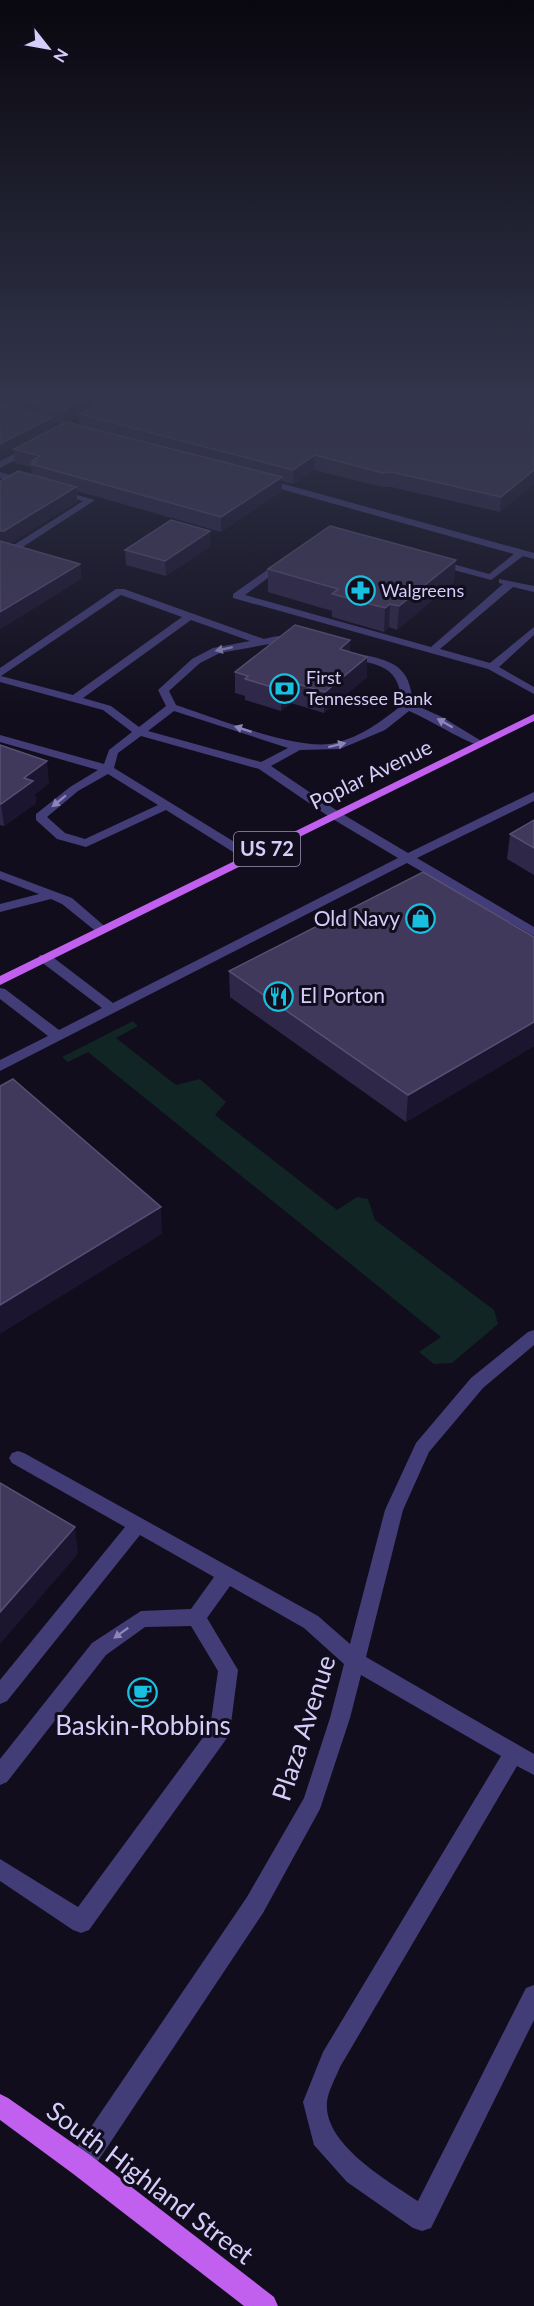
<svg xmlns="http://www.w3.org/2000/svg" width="534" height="2306" font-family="Lato,sans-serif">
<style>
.green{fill:#112525}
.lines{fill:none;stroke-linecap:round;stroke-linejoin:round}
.minor{fill:#423d77;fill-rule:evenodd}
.major{fill:#c15fef;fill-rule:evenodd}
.wall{fill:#2f2748;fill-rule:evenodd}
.shaded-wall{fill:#1c152f}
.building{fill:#41395b;stroke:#585074;stroke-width:1.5}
.oneway{fill:#8c85b8}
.labels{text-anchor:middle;stroke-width:6;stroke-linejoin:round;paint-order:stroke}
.far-poi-label{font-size:18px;fill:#d5cdfa;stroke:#110d1c;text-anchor:start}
.shield{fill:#110d1c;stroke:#9a93b7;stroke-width:1.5}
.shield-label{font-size:20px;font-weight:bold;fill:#d5cdfa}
.street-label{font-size:21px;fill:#d5cdfa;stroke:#110d1c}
.poi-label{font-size:21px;fill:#d5cdfa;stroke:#110d1c;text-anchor:end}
.near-poi-label{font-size:26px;fill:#d5cdfa;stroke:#110d1c}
.near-street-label{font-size:26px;fill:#d5cdfa;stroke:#110d1c}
</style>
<rect width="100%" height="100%" fill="#110d1c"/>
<!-- green -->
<path class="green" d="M 133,1021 L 138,1026 L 116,1038 L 176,1085 L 200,1079 L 226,1102 L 215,1115 L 337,1210 L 357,1197 L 368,1199 L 375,1220 L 494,1310 L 498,1324 L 452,1363 L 434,1364 L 419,1352 L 441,1337 L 88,1052 L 68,1062 L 62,1057 Z"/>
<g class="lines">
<!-- minor -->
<path class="minor" d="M 32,445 L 36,448 L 35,450 L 0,468 L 0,461 Z
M 0,472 L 29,480 L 30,482 L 26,485 L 0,478 Z
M 262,478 L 534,553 L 534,559 L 523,556 L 491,580 L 435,565 L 433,563 L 438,560 L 489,574 L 514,554 L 259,483 L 258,481 Z
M 55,489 L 95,500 L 12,554 L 6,554 L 6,550 L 83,501 L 55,493 Z
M 280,561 L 288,563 L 245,595 L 431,647 L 503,584 L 499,583 L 499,579 L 534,586 L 534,592 L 513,587 L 440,649 L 490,663 L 534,627 L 534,635 L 499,667 L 534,687 L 534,694 L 488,669 L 233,598 L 233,594 Z
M 116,589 L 124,589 L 264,639 C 277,636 289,633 301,641 L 296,644 L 286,641 L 220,653 L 200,663 L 169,691 L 176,705 C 213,717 300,752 335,743 C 361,737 382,721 402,705 C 399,664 380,666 345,657 L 345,653 C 353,652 361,655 369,656 C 400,663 410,672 413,704 L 442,717 L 483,742 L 483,746 C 475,748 423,716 409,711 L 385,730 L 340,749 L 300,750 L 271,766 L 339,812 L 408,853 L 534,792 L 534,801 L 417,858 L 534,927 L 534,936 L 407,863 L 0,1071 L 0,1060 L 48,1036 L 0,999 L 0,988 L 5,989 L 59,1030 L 102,1008 L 40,961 L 38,958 L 40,955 L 50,955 L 113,1003 L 398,858 L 331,818 L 259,769 L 141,736 L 118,753 L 114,768 L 254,854 L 256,857 L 254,860 L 246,860 L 166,810 L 86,847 L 57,839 L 36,820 L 36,814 L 70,787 L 98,770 L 0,742 L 0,735 L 104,764 L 109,750 L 132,732 L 103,710 L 0,682 L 0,668 ZM 121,595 L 182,617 L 73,695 L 1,676 ZM 191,620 L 250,641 L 213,648 L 192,659 L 158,690 L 166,706 L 139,727 L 111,706 L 83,698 ZM 174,711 L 288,748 L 261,762 L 148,731 ZM 108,774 L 158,805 L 85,839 L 65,833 L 47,817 L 78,791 Z
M 0,871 L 72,898 L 109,930 L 103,934 L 98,933 L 62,904 L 51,899 L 0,912 L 0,904 L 39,894 L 0,879 Z
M 534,1330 L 534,1345 L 483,1388 L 429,1452 L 403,1510 L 366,1657 L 534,1754 L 534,1775 L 517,1766 L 340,2067 C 336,2077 328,2091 327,2102 C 323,2144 388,2181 418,2201 L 526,1988 L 534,1985 L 534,2020 L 431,2228 L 422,2231 L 413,2228 L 347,2182 L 314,2145 L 303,2102 L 323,2052 L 501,1756 L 361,1675 L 350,1718 L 320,1809 L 263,1913 L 90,2173 L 81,2176 L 72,2173 L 69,2164 L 72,2155 L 247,1897 L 304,1798 L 330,1718 L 344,1664 L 304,1628 L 230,1586 L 207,1618 L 238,1670 L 230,1731 L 227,1738 L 89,1930 L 81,1933 L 73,1930 L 0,1881 L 0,1859 L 78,1907 L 210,1728 L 218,1671 L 191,1626 L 145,1627 L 106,1655 L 7,1782 L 0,1785 L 0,1759 L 92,1643 L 141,1611 L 191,1609 L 214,1577 L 140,1535 L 7,1701 L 0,1704 L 0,1680 L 125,1527 L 12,1463 L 9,1458 L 12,1453 L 18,1451 L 24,1453 L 318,1616 L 350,1644 L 385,1510 L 416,1443 L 471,1378 L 528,1332 Z"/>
<!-- major -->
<path class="major" d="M 534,714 L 534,721 L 0,985 L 0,976 Z
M 0,2094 L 8,2098 L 90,2155 L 274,2297 L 278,2306 L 244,2306 L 72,2173 L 0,2120 Z"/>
</g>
<!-- wall -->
<path class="wall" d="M 0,392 L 534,392 L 534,484 L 500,512 L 391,487 L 382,487 L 314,470 L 293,484 L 282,481 L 282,491 L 221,532 L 77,491 L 77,502 L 9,544 L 80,564 L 81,579 L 0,629 L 0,481 L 32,475 L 31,467 L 15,463 L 14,451 L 0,458 ZM 79,417 L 80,425 L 69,422 L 74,420 ZM 51,421 L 62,424 L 52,429 Z
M 211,546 L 166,576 L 126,565 L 125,550 Z
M 268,569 L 454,582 L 397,630 L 389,627 L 384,632 L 332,617 L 332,611 L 268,592 Z
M 350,652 L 367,657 L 367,677 L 324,713 L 291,703 L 281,711 L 245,700 L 245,696 L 235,693 L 235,672 Z
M 0,745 L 49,783 L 35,794 L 36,803 L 4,826 L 0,825 Z
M 534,820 L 534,875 L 507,859 L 510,834 Z
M 534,937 L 534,1046 L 406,1122 L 230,997 L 229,971 Z"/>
<!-- shaded-wall -->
<path class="shaded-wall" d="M 100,392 L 127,392 L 79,414 L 79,417 L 65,425 L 64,411 Z
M 51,418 L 52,432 L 14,449 L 14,451 L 0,458 L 0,444 Z
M 315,455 L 314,470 L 293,484 L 293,470 Z
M 534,470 L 534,484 L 500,512 L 501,497 Z
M 282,477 L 282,491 L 221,532 L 221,517 Z
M 76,487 L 77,502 L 6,546 L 0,546 L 0,531 Z
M 210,531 L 211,546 L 166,576 L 165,561 Z
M 456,560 L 454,582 L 397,630 L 399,606 Z
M 80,564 L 81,579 L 0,629 L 0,612 Z
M 390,604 L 389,627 L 384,632 L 385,608 Z
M 350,640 L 350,660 L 340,649 Z
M 367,657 L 367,677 L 324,713 L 325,692 Z
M 291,682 L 291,703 L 281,711 L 282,690 Z
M 47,761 L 49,783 L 35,794 L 36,803 L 4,826 L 1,804 L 24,778 Z
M 534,1022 L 534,1046 L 406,1122 L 408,1095 Z
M 161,1207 L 162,1234 L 0,1334 L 0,1305 Z
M 75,1527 L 78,1554 L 0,1644 L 0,1612 Z"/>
<!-- building -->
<path class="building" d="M 0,392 L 100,392 L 64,411 L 0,395 Z
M 121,392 L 512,392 L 534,397 L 534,470 L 501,497 L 392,472 L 383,473 L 315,455 L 293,470 L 79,414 Z
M 0,405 L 51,418 L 0,444 Z
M 66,422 L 282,477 L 221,517 L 31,464 L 36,462 L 32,461 L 40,456 L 14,449 Z
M 18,471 L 76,487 L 4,531 L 0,531 L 0,481 Z
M 171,520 L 210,531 L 165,561 L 125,550 Z
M 330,526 L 456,560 L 399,606 L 390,604 L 385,608 L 332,594 L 338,589 L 268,569 Z
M 0,541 L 80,564 L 0,612 Z
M 295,625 L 350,640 L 340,649 L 367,657 L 325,692 L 291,682 L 282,690 L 245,679 L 248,676 L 235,672 Z
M 0,745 L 47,761 L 24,778 L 33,781 L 1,804 L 0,804 Z
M 534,820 L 534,848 L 510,834 Z
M 423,872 L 534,937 L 534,1022 L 408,1095 L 229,971 Z
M 13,1079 L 161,1207 L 0,1305 L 0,1086 Z
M 0,1483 L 75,1527 L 0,1612 Z"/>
<!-- one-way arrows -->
<defs><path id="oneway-solid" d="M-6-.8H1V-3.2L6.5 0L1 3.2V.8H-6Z" transform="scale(1.5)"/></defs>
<g class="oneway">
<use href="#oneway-solid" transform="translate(224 649) rotate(168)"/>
<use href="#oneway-solid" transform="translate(445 723) rotate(-150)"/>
<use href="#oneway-solid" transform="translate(243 729) rotate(-162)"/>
<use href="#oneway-solid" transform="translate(337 745) rotate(-14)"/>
<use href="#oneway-solid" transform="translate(59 801) rotate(141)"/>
<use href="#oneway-solid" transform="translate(121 1633) rotate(144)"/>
</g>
<!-- sky -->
<linearGradient id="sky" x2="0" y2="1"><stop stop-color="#09070f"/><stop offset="0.55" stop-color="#32354b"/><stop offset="1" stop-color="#32354b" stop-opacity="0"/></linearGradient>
<rect width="534" height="715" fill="url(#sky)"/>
<!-- icons -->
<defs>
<symbol id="pharmacy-ring" viewBox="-11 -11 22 22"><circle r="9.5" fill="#110d1c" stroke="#16c0de" stroke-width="1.5"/><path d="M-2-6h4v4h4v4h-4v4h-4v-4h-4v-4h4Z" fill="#16c0de"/></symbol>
<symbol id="bank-ring" viewBox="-11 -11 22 22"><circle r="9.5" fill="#110d1c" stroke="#16c0de" stroke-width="1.5"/><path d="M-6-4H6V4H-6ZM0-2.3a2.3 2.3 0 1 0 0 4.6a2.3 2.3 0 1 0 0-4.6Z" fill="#16c0de"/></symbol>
<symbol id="shop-ring" viewBox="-11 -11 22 22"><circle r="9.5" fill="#110d1c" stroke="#16c0de" stroke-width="1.5"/><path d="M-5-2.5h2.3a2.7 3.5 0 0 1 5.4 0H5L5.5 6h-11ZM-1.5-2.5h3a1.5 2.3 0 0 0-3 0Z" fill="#16c0de"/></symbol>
<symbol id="restaurant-ring" viewBox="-11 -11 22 22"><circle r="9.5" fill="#110d1c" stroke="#16c0de" stroke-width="1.5"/><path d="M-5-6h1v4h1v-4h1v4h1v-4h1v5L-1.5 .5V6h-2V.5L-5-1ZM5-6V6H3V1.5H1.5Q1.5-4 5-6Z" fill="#16c0de"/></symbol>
<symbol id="cafe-ring" viewBox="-11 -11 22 22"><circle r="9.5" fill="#110d1c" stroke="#16c0de" stroke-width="1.5"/><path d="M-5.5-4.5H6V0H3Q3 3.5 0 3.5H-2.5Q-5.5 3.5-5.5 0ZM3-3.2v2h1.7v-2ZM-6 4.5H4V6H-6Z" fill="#16c0de"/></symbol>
</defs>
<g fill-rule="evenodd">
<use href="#pharmacy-ring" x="344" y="574" width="33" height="33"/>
<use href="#bank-ring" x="268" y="672" width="33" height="33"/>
<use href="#shop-ring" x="404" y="902" width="33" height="33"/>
<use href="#restaurant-ring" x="262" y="980" width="33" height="33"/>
<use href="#cafe-ring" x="126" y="1676" width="33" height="33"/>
</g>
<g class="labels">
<!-- far-poi labels -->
<g class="far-poi-label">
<text x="381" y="597">Walgreens</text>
<text x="306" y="684">First<tspan x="306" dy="21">Tennessee Bank</tspan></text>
</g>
<!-- shield labels -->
<rect class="shield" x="234" y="832" width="66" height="34" rx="4.5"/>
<g class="shield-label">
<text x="267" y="856">US 72</text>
</g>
<!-- street labels -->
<g class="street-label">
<text transform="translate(371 775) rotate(-26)" y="7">Poplar Avenue</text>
</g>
<!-- poi labels -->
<g class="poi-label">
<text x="400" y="926">Old Navy</text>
<text x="300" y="1003" text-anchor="start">El Porton</text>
</g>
<!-- near-poi labels -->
<g class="near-poi-label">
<text x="143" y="1735">Baskin-Robbins</text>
</g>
<!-- near-street labels -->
<g class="near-street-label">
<text transform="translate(304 1728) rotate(-72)" y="9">Plaza Avenue</text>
<text transform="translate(150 2183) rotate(37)" y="9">South Highland Street</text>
</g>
</g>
<!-- north arrow -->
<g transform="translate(48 48) rotate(121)" stroke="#110d1c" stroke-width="4.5" paint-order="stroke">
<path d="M0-4.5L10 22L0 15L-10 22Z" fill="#d5cdfa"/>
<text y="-9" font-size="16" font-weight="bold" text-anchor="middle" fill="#d5cdfa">N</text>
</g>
</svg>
